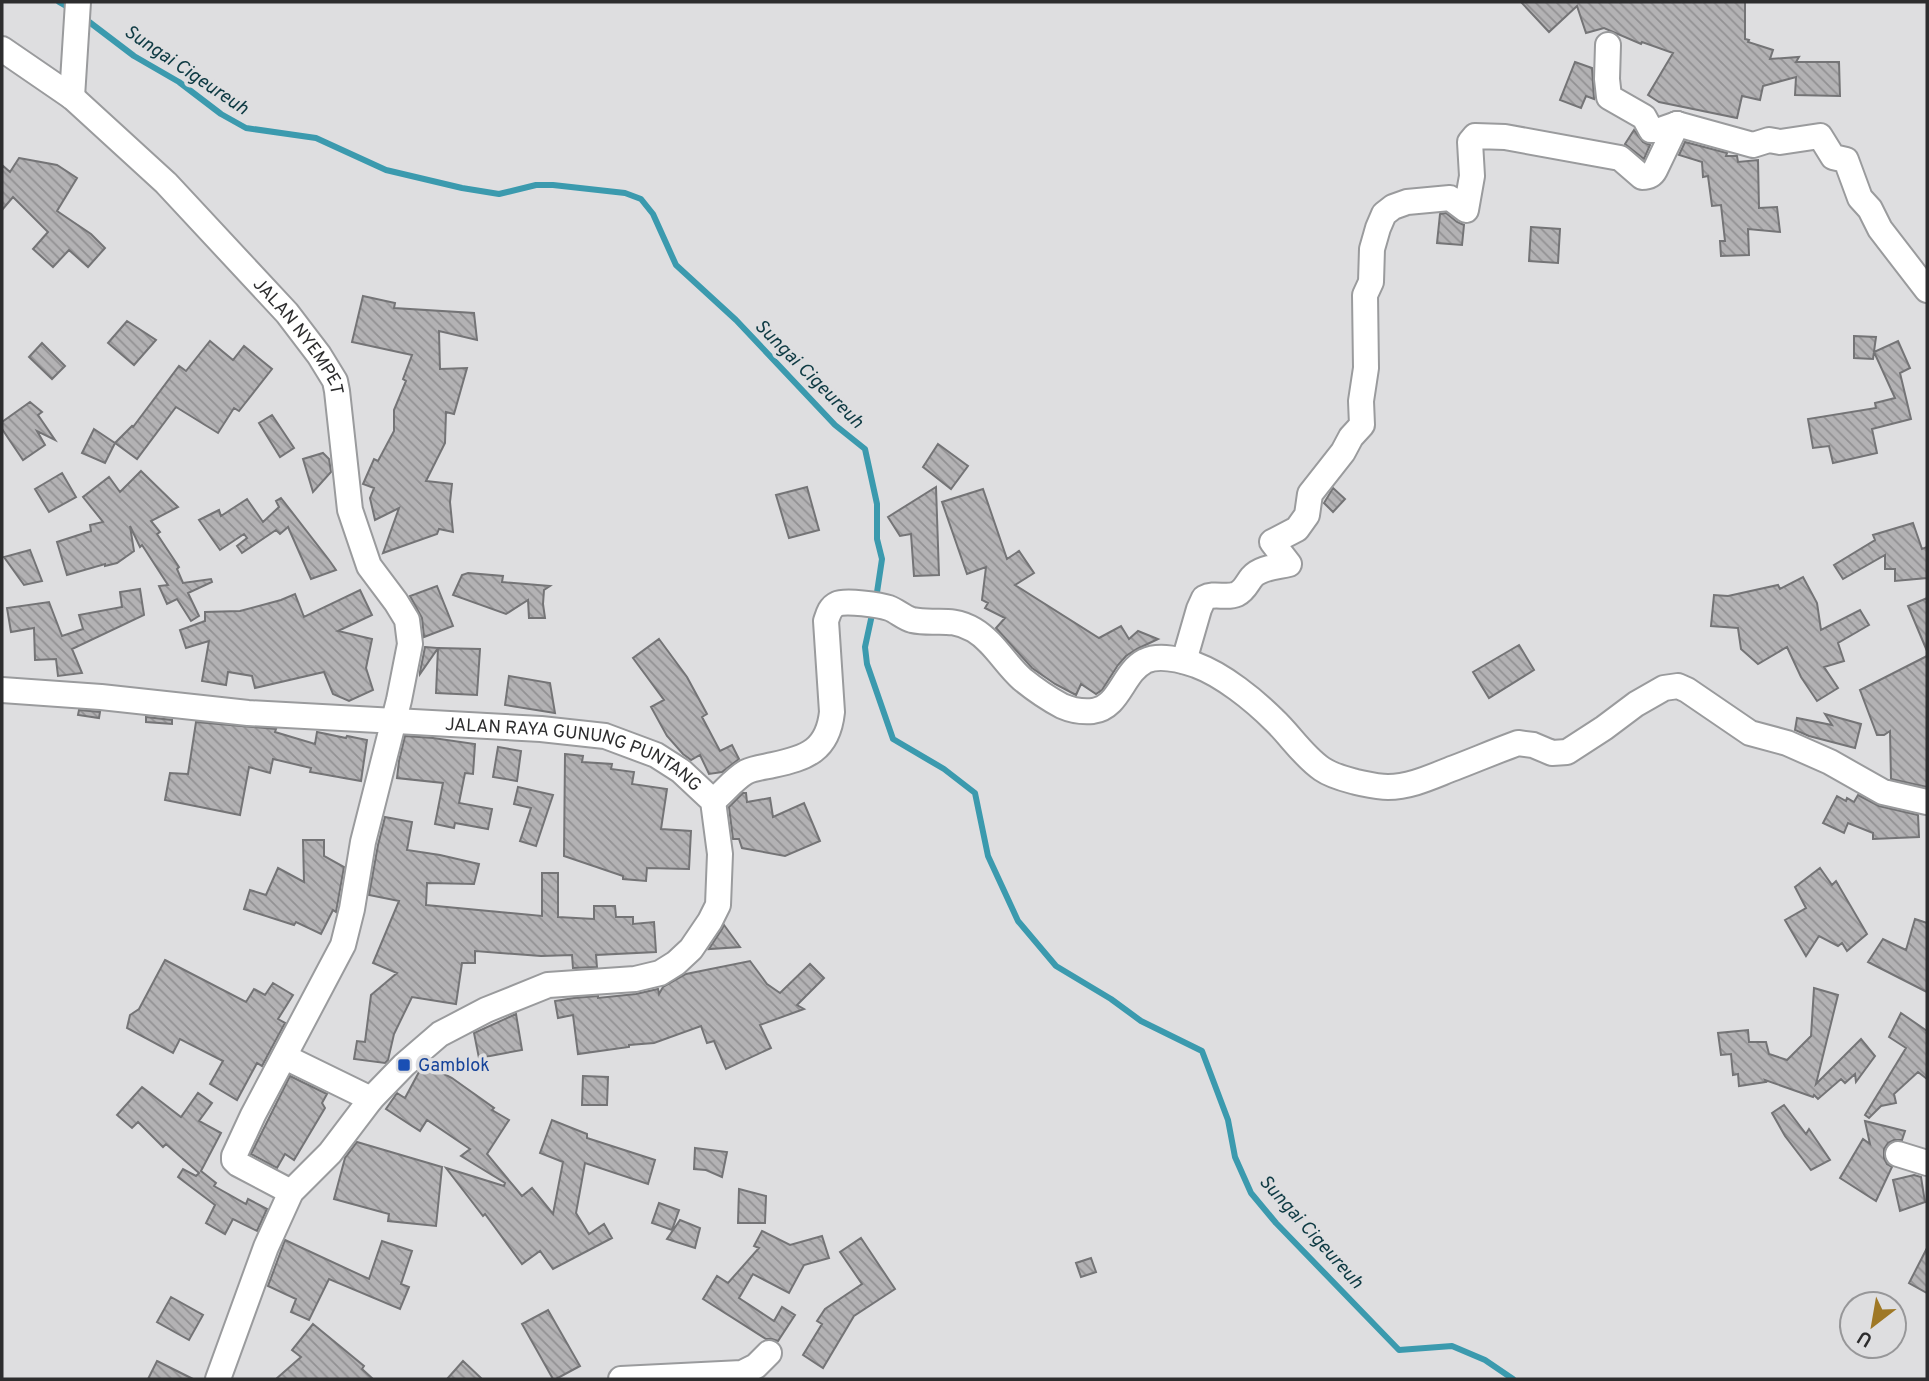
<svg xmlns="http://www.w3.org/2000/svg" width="1929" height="1381" font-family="Overpass,sans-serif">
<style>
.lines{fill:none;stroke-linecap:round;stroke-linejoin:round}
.stream{stroke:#3b9aae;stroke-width:6}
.building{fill:url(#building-back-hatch);stroke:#747476;stroke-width:2}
.minor-casing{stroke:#9a9b9d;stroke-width:28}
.minor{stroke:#fff;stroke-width:24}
.transit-dot{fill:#1a4fb4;stroke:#dedee0;stroke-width:2.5}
.labels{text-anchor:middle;stroke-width:7;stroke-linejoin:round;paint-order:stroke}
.street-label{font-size:18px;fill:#2d2d2e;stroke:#dedee0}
.transit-label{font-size:18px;fill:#164399;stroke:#dedee0;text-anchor:start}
.water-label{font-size:19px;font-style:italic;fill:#0e3a43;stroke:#dedee0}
</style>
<defs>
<pattern id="building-back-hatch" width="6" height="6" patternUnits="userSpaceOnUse" patternTransform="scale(1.75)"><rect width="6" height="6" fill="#b3b2b4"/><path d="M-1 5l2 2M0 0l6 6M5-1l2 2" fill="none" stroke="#929193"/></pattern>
</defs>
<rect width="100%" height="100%" fill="#dedee0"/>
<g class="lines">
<!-- stream -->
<path class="stream" d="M 59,2 L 73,10
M 84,18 L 134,56 L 179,82 L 221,114 L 246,128 L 316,138 L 386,170 L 462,188 L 499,194 L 536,185 L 553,185 L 625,193 L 641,199 L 653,214 L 676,265 L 736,320 L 835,425 L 865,449 L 877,504 L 877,539 L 882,559 L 876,599
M 873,610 L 865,647 L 867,664 L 893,739 L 944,769 L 975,793 L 988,856 L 1018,921 L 1056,966 L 1111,999 L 1141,1021 L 1202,1051 L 1228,1120 L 1235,1157 L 1251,1193 L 1276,1223 L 1399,1350 L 1452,1346 L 1485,1360 L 1513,1379"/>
</g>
<!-- building -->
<path class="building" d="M 1521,2 L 1745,2 L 1745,39 L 1749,40 L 1748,42 L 1773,50 L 1770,59 L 1799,57 L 1796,62 L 1839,62 L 1840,96 L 1795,95 L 1796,77 L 1763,86 L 1760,100 L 1742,96 L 1737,118 L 1659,102 L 1648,95 L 1673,53 L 1642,42 L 1641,44 L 1604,28 L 1586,33 L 1577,6 L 1549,32 Z
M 1575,62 L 1592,68 L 1594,99 L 1586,96 L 1581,108 L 1560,100 Z
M 1634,130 L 1643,142 L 1650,145 L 1644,159 L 1625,144 Z
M 1685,142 L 1727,153 L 1726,156 L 1737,156 L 1738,162 L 1758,160 L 1759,208 L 1777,207 L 1780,232 L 1748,229 L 1749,255 L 1721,256 L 1720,241 L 1725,241 L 1721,205 L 1712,206 L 1708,176 L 1703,177 L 1702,162 L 1679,155 Z
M 19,158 L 57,165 L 77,178 L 57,211 L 91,234 L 105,248 L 88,267 L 69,250 L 53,267 L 33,249 L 48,232 L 13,197 L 2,210 L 2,165 L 10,172 Z
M 1446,213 L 1457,222 L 1464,225 L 1462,245 L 1437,243 L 1440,214 Z
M 1531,227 L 1560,229 L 1558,263 L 1529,261 Z
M 363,296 L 395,303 L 394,308 L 474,313 L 477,340 L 439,331 L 440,369 L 467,368 L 454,414 L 446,412 L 445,443 L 426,481 L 452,484 L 450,502 L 453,532 L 439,529 L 437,534 L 383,553 L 399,508 L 375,520 L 370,498 L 374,488 L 363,484 L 374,459 L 378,461 L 394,431 L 394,410 L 406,381 L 403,379 L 412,355 L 352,342 Z
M 127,321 L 156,340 L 134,365 L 108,343 Z
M 1854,336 L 1876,337 L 1873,359 L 1854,358 Z
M 210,341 L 233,360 L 244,346 L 272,369 L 239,411 L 234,408 L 218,433 L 176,407 L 137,459 L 115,443 L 132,426 L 133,427 L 179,366 L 186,371 Z
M 1898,341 L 1910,368 L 1900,373 L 1911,419 L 1872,429 L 1877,453 L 1833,463 L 1829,446 L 1813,448 L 1808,419 L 1876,408 L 1875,403 L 1895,398 L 1874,352 Z
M 42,343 L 65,366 L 52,379 L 29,357 Z
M 30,402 L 42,412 L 38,415 L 55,440 L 37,431 L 45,445 L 23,460 L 2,429 L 2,422 Z
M 272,415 L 294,448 L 280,457 L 259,423 Z
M 94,429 L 115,443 L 105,463 L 82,453 Z
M 938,444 L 968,466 L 951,489 L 923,467 Z
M 323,453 L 329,459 L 331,472 L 313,492 L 303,459 Z
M 141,471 L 178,507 L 151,521 L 160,532 L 157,534 L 179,567 L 177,569 L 183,583 L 211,579 L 212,582 L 188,593 L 199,616 L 191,621 L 177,599 L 167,604 L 159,586 L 168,585 L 142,545 L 140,547 L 130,526 L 134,551 L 117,563 L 105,566 L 105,564 L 67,575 L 57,542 L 91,531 L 90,525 L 103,522 L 83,497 L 109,477 L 120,492 Z
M 62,473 L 76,497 L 49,512 L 35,489 Z
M 807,487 L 819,530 L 789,538 L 776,495 Z
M 936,487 L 939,575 L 914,576 L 911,534 L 900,536 L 888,517 Z
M 1333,488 L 1345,499 L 1333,512 L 1324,503 Z
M 983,489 L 1007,559 L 1019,551 L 1034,573 L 1015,585 L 1099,638 L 1121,626 L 1129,639 L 1138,631 L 1158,639 L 1137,649 L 1126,656 L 1118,665 L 1102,690 L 1096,694 L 1081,684 L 1076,695 L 1055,684 L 1032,668 L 996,628 L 1005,618 L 985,608 L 988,603 L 982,600 L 986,567 L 967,574 L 942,502 Z
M 281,498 L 329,560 L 336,570 L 311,579 L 288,527 L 280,534 L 276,530 L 242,553 L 237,546 L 247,538 L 244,534 L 220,550 L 199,520 L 219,510 L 221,516 L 247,499 L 263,522 L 279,507 L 276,501 Z
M 1913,523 L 1922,549 L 1927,547 L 1927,578 L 1895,581 L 1895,569 L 1885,569 L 1885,555 L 1843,579 L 1834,565 L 1875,540 L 1873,535 Z
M 30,550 L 42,581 L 24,585 L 4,557 Z
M 468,573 L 503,576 L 502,582 L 550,586 L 544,590 L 543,604 L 545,618 L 529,618 L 528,600 L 506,614 L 453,595 L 462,575 Z
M 1803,577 L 1817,603 L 1821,630 L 1860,610 L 1869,625 L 1838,643 L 1844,661 L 1824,667 L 1838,688 L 1817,701 L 1801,677 L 1787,647 L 1758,664 L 1741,649 L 1738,628 L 1711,626 L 1714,595 L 1728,596 L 1778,585 L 1780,589 Z
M 437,586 L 453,626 L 424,637 L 422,618 L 410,596 Z
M 140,589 L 144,615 L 72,649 L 82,673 L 58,676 L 56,659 L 35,660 L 34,628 L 11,632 L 7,608 L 49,602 L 62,636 L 83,629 L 79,615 L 122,607 L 120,592 Z
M 360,590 L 372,615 L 338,631 L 372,639 L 366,668 L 373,690 L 349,701 L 333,694 L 324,672 L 255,688 L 252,676 L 228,672 L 226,685 L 202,681 L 209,641 L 186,648 L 180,630 L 205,621 L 205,612 L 240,611 L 281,600 L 295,594 L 304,617 Z
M 1927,598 L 1927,651 L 1908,606 Z
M 659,639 L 687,677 L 707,714 L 702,717 L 720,751 L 732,745 L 739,759 L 722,772 L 709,774 L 700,755 L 691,760 L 683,754 L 667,736 L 651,707 L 664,700 L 633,658 Z
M 1519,645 L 1534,670 L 1489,698 L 1473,672 Z
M 425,647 L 438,648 L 420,674 L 420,672 Z
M 438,648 L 480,649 L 477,695 L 436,693 Z
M 1927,656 L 1927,787 L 1891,779 L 1890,731 L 1884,735 L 1877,735 L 1860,690 Z
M 509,676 L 550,683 L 555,713 L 505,705 Z
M 79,710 L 100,712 L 99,718 L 78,715 Z
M 1825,714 L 1861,724 L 1855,748 L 1809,736 L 1795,730 L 1797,718 L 1832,725 Z
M 146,717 L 172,720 L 172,724 L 146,722 Z
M 196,722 L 276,729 L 275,732 L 315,744 L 317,732 L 346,738 L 347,736 L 367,740 L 361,781 L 310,772 L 311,768 L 273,759 L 270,773 L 249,767 L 240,815 L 165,800 L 170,773 L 188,774 Z
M 405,736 L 433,738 L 475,744 L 473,774 L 465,773 L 459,803 L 492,809 L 488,829 L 455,823 L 454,828 L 435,824 L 443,783 L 397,778 L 399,761 Z
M 498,747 L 521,751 L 517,781 L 493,777 Z
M 565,754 L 583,756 L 582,762 L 612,764 L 611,769 L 634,772 L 632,784 L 667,789 L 661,829 L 691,831 L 689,869 L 647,868 L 646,881 L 623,879 L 623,876 L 564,856 Z
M 518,787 L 553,795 L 536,846 L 520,841 L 531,808 L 514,804 Z
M 743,793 L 746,793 L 747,802 L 770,798 L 773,817 L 804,803 L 820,841 L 785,856 L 742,848 L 739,839 L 733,839 L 729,807 Z
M 1858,795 L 1879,806 L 1918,815 L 1919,837 L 1873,839 L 1873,833 L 1848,823 L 1844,833 L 1823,823 L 1837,796 L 1846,801 L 1847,798 L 1854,802 Z
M 385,817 L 412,822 L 407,850 L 440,855 L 479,864 L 474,884 L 427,883 L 426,905 L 542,916 L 542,873 L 558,873 L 558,917 L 594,919 L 594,906 L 615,906 L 616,917 L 633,917 L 633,924 L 654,922 L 656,952 L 596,955 L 597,967 L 573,968 L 572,955 L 541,956 L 475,951 L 475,963 L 462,963 L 456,1004 L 412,997 L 394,1034 L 388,1060 L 385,1063 L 354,1059 L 357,1041 L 365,1042 L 371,995 L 397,973 L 373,963 L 399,901 L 369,895 L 378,845 Z
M 303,840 L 324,840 L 324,856 L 344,867 L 336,912 L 333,910 L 321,934 L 296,922 L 294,925 L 244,909 L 250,890 L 266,895 L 278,868 L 304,882 Z
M 1820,868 L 1832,885 L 1836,881 L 1867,934 L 1847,951 L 1842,943 L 1838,946 L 1819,936 L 1806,956 L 1785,920 L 1806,908 L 1795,887 Z
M 1915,919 L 1927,923 L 1927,992 L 1868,962 L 1883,939 L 1906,950 Z
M 724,925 L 740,947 L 709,949 L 722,929 Z
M 165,960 L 246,1002 L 254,989 L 265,995 L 273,983 L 293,995 L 278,1019 L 285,1023 L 271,1049 L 270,1049 L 271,1049 L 262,1066 L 257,1063 L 237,1100 L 210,1084 L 223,1061 L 180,1039 L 173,1053 L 127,1028 L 130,1015 L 139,1009 Z
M 750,961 L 767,984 L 780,993 L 810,964 L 824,978 L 797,1005 L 804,1009 L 760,1025 L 771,1048 L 726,1069 L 714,1041 L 707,1043 L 701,1026 L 654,1043 L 629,1045 L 629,1047 L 578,1054 L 573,1015 L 558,1018 L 555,1001 L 574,998 L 598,996 L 598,998 L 636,994 L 658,989 L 659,994 L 663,987 L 686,974 Z
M 1814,988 L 1838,995 L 1816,1084 L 1861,1039 L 1875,1056 L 1856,1082 L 1855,1074 L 1845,1083 L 1841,1079 L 1818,1099 L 1814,1095 L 1813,1097 L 1765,1080 L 1766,1082 L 1739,1086 L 1738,1074 L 1733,1075 L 1731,1054 L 1721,1055 L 1718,1033 L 1748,1030 L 1749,1042 L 1766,1042 L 1769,1054 L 1787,1060 L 1811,1036 Z
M 1901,1013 L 1927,1031 L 1927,1079 L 1918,1072 L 1894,1094 L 1896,1103 L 1881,1106 L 1869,1118 L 1865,1115 L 1906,1048 L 1889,1037 Z
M 516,1014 L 522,1050 L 479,1058 L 474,1033 Z
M 427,1065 L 452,1078 L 494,1108 L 492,1110 L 509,1120 L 487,1154 L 522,1196 L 532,1188 L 553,1214 L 563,1162 L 540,1153 L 552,1120 L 587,1134 L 587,1138 L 655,1160 L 648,1184 L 585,1163 L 576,1213 L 589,1234 L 604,1224 L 612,1238 L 553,1269 L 540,1251 L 522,1264 L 485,1214 L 483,1216 L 446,1168 L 504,1186 L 505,1183 L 461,1156 L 470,1149 L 427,1120 L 420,1131 L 386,1109 L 397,1093 L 405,1098 L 419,1072 Z
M 290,1076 L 327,1094 L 322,1103 L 325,1108 L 294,1160 L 285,1154 L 277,1168 L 251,1154 Z
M 583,1076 L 608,1077 L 607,1105 L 582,1105 Z
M 142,1087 L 181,1117 L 198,1093 L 212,1103 L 199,1121 L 221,1133 L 201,1171 L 216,1183 L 214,1186 L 246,1204 L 248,1199 L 267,1209 L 257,1231 L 233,1219 L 225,1234 L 206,1223 L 215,1205 L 178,1177 L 183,1169 L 196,1176 L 199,1173 L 166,1144 L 163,1147 L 138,1122 L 132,1128 L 117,1115 Z
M 1784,1105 L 1806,1134 L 1809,1129 L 1830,1160 L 1811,1170 L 1785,1136 L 1772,1113 Z
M 1865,1121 L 1905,1131 L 1902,1140 L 1894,1140 L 1888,1143 L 1884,1149 L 1884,1158 L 1887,1164 L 1892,1167 L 1876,1201 L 1840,1178 L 1863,1139 L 1870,1144 Z
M 357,1142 L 442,1167 L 436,1226 L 388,1221 L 389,1214 L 334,1199 L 345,1158 Z
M 695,1148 L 727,1152 L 722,1177 L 706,1170 L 694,1169 Z
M 1914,1175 L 1921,1177 L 1925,1202 L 1900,1211 L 1893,1180 Z
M 739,1189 L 766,1196 L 765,1223 L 738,1223 Z
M 659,1203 L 679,1210 L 672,1230 L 652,1223 Z
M 680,1220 L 700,1228 L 695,1248 L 667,1239 Z
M 762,1231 L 790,1245 L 822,1236 L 829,1258 L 804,1265 L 789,1293 L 753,1274 L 739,1298 L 774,1321 L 782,1307 L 795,1315 L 778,1341 L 772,1339 L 766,1339 L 703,1299 L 717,1276 L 728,1283 L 759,1248 L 754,1246 Z
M 861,1238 L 895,1289 L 854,1316 L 823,1368 L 803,1355 L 822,1324 L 817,1321 L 825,1309 L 862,1284 L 840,1252 Z
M 285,1240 L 369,1279 L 382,1241 L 412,1251 L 401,1284 L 409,1287 L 400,1309 L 329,1279 L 309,1320 L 291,1312 L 296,1299 L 268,1286 Z
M 1927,1248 L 1927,1293 L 1909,1283 Z
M 1091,1258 L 1096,1272 L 1081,1277 L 1076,1263 Z
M 171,1297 L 203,1315 L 189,1340 L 157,1322 Z
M 548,1310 L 580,1366 L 556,1379 L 553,1379 L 522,1324 Z
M 313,1324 L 364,1366 L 362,1369 L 373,1379 L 276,1379 L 301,1357 L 292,1350 Z
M 157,1361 L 193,1379 L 148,1379 Z
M 463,1361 L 482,1379 L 447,1379 Z"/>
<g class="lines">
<defs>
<g id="minor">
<path d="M 1608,45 L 1607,79 L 1609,97 L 1644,117 L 1651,130 L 1660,130 L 1677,124"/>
<path id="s1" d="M 2,49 L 72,97 L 166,183 L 287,313 L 319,355 L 335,381 L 337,391 L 350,510 L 369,566 L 396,602 L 407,620 L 410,644 L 399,700 L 363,842 L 352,909 L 343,945 L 253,1115 L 234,1156 L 234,1160 L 238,1164 L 291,1192"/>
<path d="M 72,97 L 78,2"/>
<path d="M 1677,124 L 1753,145 L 1769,140 L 1780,142 L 1820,136 L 1833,157 L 1846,160 L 1860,198 L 1870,209 L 1880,229 L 1927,290"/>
<path d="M 1184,661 L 1199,609 L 1204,598 C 1215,592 1226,599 1237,594 C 1245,590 1247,583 1252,577 C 1261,567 1277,567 1289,564 L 1272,542 L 1297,529 L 1307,515 L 1310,494 L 1343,452 L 1351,437 L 1362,425 L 1361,401 L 1366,368 L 1365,295 L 1371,282 L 1372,249 L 1378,228 L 1384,214 L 1393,207 L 1407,202 L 1450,198 L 1466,210 L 1472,176 L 1470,142 L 1475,136 L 1505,137 L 1620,158 L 1642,177 C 1648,177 1652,176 1655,170 L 1677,124"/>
<path id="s2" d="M 2,690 L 101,697 L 248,713 L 541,729 L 605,736 L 656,755 L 681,771 L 713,801 L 720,854 L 718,905 L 710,921 L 691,949 L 676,963 L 660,973 L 635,979 L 548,985 L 486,1010 L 440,1034 L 404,1065 L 371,1099 L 330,1153 L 291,1192 L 266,1247 L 218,1379"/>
<path d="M 713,801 C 724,792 734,779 746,772 C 754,768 764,767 773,765 C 807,758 828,750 832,712 L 826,621 C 828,615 830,607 837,604 C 845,600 880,605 889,608 C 897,611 904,618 912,620 C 935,625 950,616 974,630 C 994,642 1005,664 1022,679 C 1033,688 1049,699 1062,706 C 1071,710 1082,712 1093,711 C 1120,707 1122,673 1145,661 C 1160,654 1181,660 1196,665 C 1223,675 1254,700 1274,720 C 1290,735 1303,756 1322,769 C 1332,776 1345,779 1356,782 C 1366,784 1378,787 1388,787 C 1411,787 1433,776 1454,768 C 1475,760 1496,751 1518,743 L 1533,745 L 1552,753 L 1567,752 L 1604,728 L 1636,704 L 1664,688 L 1678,686 L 1687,690 L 1750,733 L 1787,743 L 1830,762 L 1883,792 L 1927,802"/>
<path d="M 285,1057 L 371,1099"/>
<path d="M 1898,1154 L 1927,1163"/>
<path d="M 621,1379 L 742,1373 L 756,1366 L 769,1353"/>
</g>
</defs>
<!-- minor casing -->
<use href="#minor" class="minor-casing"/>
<!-- minor -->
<use href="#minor" class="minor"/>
</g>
<!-- markers -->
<rect class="transit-dot" x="397" y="1058" width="14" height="14" rx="3.5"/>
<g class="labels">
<!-- street labels -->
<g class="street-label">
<text dy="6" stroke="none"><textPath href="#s1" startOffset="416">JALAN NYEMPET</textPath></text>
<text dy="6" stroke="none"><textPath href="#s2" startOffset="579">JALAN RAYA GUNUNG PUNTANG</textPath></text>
</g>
<!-- transit labels -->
<g class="transit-label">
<text x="418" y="1071">Gamblok</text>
</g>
<!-- water labels -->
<g class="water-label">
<text transform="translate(187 69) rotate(34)" y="7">Sungai Cigeureuh</text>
<text transform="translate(810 373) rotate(45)" y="7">Sungai Cigeureuh</text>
<text transform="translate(1312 1231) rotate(48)" y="7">Sungai Cigeureuh</text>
</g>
</g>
<!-- border -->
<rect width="1929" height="1381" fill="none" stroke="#2d2d2e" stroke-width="7"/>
<!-- north arrow -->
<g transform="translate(1873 1325) rotate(211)"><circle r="33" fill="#dedee0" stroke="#979799" stroke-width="2"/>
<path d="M0-5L12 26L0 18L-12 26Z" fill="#9f7825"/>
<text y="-10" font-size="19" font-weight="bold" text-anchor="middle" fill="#2d2d2e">U</text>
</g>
</svg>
